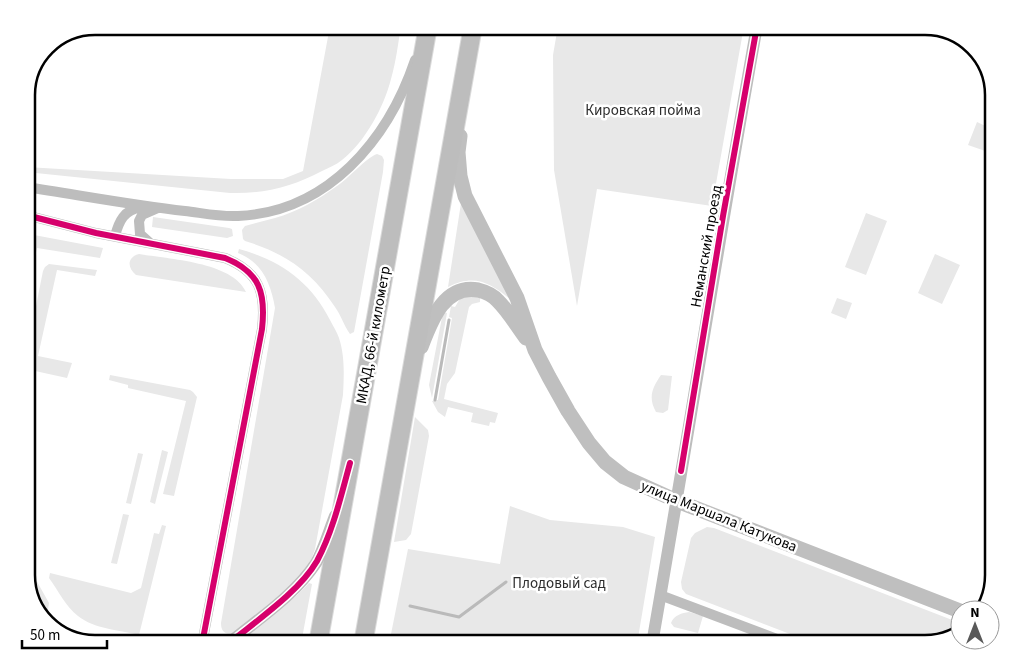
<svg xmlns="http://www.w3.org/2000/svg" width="1020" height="670" font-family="'Source Sans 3',sans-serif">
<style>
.green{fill:#e8e8e8}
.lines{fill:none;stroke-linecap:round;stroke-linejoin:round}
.stream{stroke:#bababa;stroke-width:3}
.trunk-casing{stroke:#dbdbdb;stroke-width:20}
.minor{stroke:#bdbdbd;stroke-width:10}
.tertiary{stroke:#bdbdbd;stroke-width:12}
.secondary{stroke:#bfbfbf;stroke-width:15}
.trunk{stroke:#bdbdbd;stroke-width:18}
.cycleway-casing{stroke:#fff;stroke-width:9}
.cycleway{stroke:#d6006c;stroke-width:6}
.labels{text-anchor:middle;stroke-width:5;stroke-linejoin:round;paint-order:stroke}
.park-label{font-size:15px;fill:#2d2d2d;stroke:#fff}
.street-label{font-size:15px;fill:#000;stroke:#fff}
.rim{fill:none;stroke:#000;stroke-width:2.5}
</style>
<rect width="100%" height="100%" fill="#fff"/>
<!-- green -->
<path class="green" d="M 330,26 L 401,26 C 398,44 396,62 391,79 C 384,107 365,142 342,160 C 336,165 328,168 322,171 C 292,187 263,194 230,193 L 26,172 L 26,167 L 231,179 L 283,179 L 303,171 Z
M 558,26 L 744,26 L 712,206 L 597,189 L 577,306 L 554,170 L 553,55 Z
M 977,122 L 994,130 L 994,145 L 991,153 L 968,145 Z
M 377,154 L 382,156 L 384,160 L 383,172 L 354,332 L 350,334 C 344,326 341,315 335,307 C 312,272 285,253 245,241 L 243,239 L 242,230 L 245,226 C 255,223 265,221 275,218 C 297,212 319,199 337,186 C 348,179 367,157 377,154 Z
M 461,203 L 510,299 C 489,282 474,274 448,287 Z
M 866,213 L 887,221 L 866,275 L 845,267 Z
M 153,217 L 229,228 L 232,229 L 233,236 L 227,238 L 152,227 Z
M 34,235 L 103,248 L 100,258 L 37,248 L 26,292 L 26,270 Z
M 239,249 C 280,260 311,282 330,320 C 333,326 337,332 339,338 C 345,356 344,376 343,395 L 315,549 L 310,563 L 302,576 L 233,634 C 224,634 221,631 221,623 L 275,308 C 271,284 262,262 238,253 Z
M 139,254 C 168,259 233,262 246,292 L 136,275 C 127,268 127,257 139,254 Z
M 935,254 L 960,265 L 942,304 L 918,293 Z
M 49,264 L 97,270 L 95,276 L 57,270 L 38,356 L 72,363 L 67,378 L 26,369 L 26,356 L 43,271 L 45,267 Z
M 480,296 L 480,302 L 472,304 L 469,307 L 455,373 L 447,384 L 444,399 L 498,413 L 495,423 L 490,422 L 489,426 L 471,422 L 473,413 L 448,407 L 445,417 L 438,412 L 432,401 L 438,400 L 452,318 L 449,317 L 451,306 L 455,307 L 461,297 Z
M 837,298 L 852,303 L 846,319 L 831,313 Z
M 443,312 L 447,313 L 432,398 L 429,385 Z
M 110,375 L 190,390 L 193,392 L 197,397 L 174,496 L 163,494 L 186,401 L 128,388 L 128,385 L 109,380 Z
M 661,375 L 672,376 L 668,410 L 663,413 L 656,412 C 648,398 652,388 661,375 Z
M 415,417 L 428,430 L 429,436 L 411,534 L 406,540 L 394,542 Z
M 162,450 L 168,452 L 155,504 L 150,502 Z
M 138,453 L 143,454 L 131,504 L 126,503 Z
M 510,506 L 550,520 L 623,527 L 655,537 L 637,644 L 389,644 L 408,549 L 500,564 Z
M 123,514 L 129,515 L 117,564 L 111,563 Z
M 162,525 L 166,526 L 139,635 C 120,630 94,629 78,616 C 66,607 58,590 49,578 L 50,573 L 131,593 L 141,588 L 154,533 L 159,534 Z
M 707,527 L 714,528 L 960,623 L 960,634 L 925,644 L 816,644 L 686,594 L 682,589 L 681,582 L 691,538 L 695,533 Z
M 26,568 L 34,570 L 35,578 L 49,603 L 48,610 L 44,613 L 39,614 C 30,603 26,582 26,568 Z
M 309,583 L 312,584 L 301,644 L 248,644 L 245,639 L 246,635 L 297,595 Z
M 689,612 L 703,616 L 698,633 L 674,627 L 671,623 C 674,615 682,613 689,612 Z"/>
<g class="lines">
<!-- stream -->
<path class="stream" d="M 435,400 L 449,320
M 410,606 L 459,617 L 506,582"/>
<defs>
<path id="trunk" d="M 318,644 L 428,26
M 363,644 L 473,26"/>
</defs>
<!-- trunk casing -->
<use href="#trunk" class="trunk-casing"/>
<!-- minor -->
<path class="minor" d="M 26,187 C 79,195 132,205 185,211 C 202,213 220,217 238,216 C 328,212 388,140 415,60
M 26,215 L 96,233 L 225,258 C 260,272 266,293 262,329 L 202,644
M 115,236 C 119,221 124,210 141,207
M 150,243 L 140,234 L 139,221 L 142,215 L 158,208
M 660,595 L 790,644"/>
<!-- tertiary -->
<path class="tertiary" d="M 228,644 C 258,619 294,596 316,563 C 324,549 329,531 335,516
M 652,644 C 688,438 720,232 757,26"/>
<!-- secondary -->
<path class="secondary" d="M 460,136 L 458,152 L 460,176 L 465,196 L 517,298 L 535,350 L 549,377 L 568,411 L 589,443 L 605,462 L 624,477 L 677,501 L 960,611
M 421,347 C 431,321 444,284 478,290 C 486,292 493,295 498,301 C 509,312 517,326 526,338"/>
<!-- trunk -->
<use href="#trunk" class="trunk"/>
<defs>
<path id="cycleway" d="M 26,215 L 96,233 L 225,258 C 260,272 266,293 262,329 L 202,644
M 681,471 L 723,216 L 757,26
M 228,644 C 256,621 299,592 317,561 C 333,531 341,496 350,463"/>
</defs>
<!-- cycleway casing -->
<use href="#cycleway" class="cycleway-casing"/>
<!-- cycleway -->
<use href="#cycleway" class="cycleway"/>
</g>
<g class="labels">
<!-- park labels -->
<g class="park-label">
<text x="643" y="115">Кировская пойма</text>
<text x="559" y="588">Плодовый сад</text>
</g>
<!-- street labels -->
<g class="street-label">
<text transform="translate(706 246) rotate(-80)" y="5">Неманский проезд</text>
<text transform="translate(373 335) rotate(-80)" y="5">МКАД, 66-й километр</text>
<text transform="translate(719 516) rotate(22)" y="5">улица Маршала Катукова</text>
</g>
</g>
<!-- crop -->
<path d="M0 0H1020V670H0ZM95 35H925A60 60 0 0 1 985 95V575A60 60 0 0 1 925 635H95A60 60 0 0 1 35 575V95A60 60 0 0 1 95 35Z" fill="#fff" fill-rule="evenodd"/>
<path class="rim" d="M95 35H925A60 60 0 0 1 985 95V575A60 60 0 0 1 925 635H95A60 60 0 0 1 35 575V95A60 60 0 0 1 95 35Z"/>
<!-- north arrow -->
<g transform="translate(975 625)"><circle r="24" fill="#ffffff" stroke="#999999"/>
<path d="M0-4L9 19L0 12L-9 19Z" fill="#595959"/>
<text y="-8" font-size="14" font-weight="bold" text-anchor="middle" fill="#000000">N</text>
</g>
<!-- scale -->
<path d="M22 640v8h85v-8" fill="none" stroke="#000000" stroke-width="2.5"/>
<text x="30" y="640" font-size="15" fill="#000000" stroke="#ffffff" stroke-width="4" paint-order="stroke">50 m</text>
</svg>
